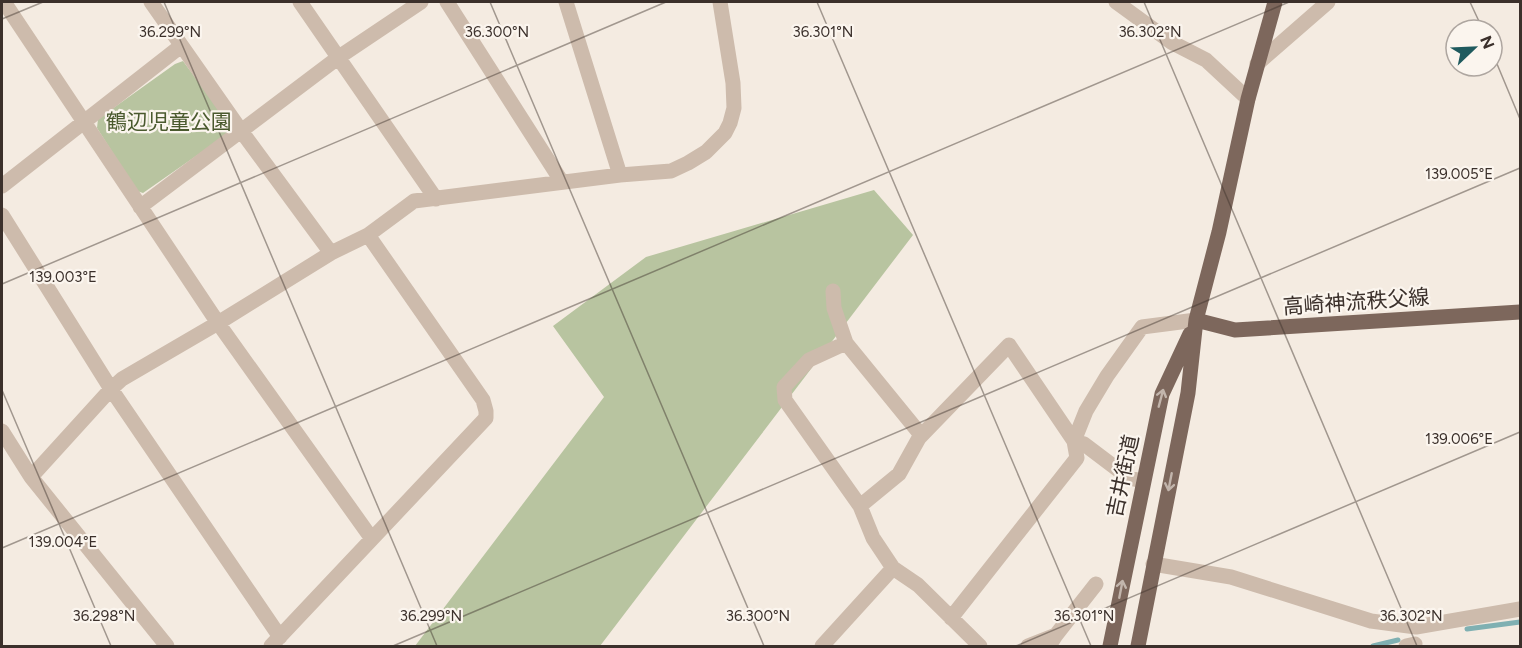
<svg xmlns="http://www.w3.org/2000/svg" width="1522" height="648" font-family="Figtree,'Noto Sans JP',sans-serif">
<style>
.green{fill:#b8c4a0}
.lines{fill:none;stroke-linecap:round;stroke-linejoin:round}
.stream{stroke:#7fb0b2;stroke-width:5}
.minor{stroke:#cdbbac;stroke-width:15}
.primary{stroke:#7d675c;stroke-width:15}
.oneway{stroke:#c2b5ac}
.ticks{fill:none;stroke:#3b302b;stroke-width:1.5;stroke-opacity:0.45}
.labels{text-anchor:middle;stroke-width:4.5;stroke-linejoin:round;paint-order:stroke}
.park-label{font-size:21px;fill:#4a5a2e;stroke:#fbf5ee}
.street-label{font-size:21px;fill:#3b302b;stroke:#fbf5ee}
.ticks-label{font-size:15px;text-anchor:middle;fill:#3b302b;stroke:#fbf5ee;stroke-width:4.5;stroke-linejoin:round;paint-order:stroke}
</style>
<rect width="100%" height="100%" fill="#f4ebe1"/>
<!-- green -->
<path class="green" d="M 183,61 L 231,126 L 229,133 L 143,193 L 137,191 L 97,128 L 98,119 L 175,64 Z
M 874,190 L 913,235 L 600,646 L 415,646 L 604,397 L 553,326 L 646,257 Z"/>
<g class="lines">
<!-- stream -->
<path class="stream" d="M 1467,629 L 1520,622
M 1373,646 L 1398,640"/>
<!-- minor -->
<path class="minor" d="M 4,2 L 218,323 L 372,539
M 151,2 L 242,132 L 331,253
M 300,2 L 436,199
M 447,2 L 562,182
M 566,2 L 620,175
M 1116,2 L 1171,42 L 1206,60 L 1248,99
M 1257,64 L 1328,2
M 2,186 L 181,46
M 140,207 L 339,57 L 421,2
M 2,215 L 111,389 L 280,637
M 833,291 L 834,308 L 846,343 L 921,435
M 846,343 L 809,360 L 784,387 L 785,400 L 860,506
M 2,431 L 31,477 L 167,646
M 31,477 L 111,389 L 122,379 L 218,323 L 331,253 L 368,235 L 414,201 L 620,175 L 671,171 L 688,163 L 706,152 L 725,133 L 730,123 L 734,108 L 733,83 L 720,2
M 1153,564 L 1231,577 L 1371,621 L 1416,627 L 1520,609
M 951,618 L 1077,458 L 1074,441 L 1086,411 L 1107,376 L 1142,327 L 1196,320
M 1056,635 L 1096,584
M 271,646 L 486,418 L 486,411 L 483,400 L 368,235
M 822,646 L 893,568
M 980,646 L 918,585 L 893,568 L 873,538 L 860,506 L 899,474 L 919,438 L 1009,345 L 1074,441 L 1084,444 L 1129,478 L 1143,481
M 1028,646 L 1056,635 L 1049,646
M 1406,646 L 1415,644"/>
<!-- primary -->
<path class="primary" d="M 1196,320 L 1235,330 L 1520,312
M 1110,646 L 1162,394 L 1190,334
M 1138,646 L 1188,393 L 1196,320 L 1219,232 L 1248,99 L 1275,2"/>
</g>
<!-- one-way arrows -->
<defs><path id="oneway-shaft" d="M-6 0H5M1.5-3L5.5 0L1.5 3" fill="none" stroke-width="1.6" stroke-linecap="round" stroke-linejoin="round" transform="scale(1.5)"/></defs>
<g class="oneway">
<use href="#oneway-shaft" transform="translate(1161 398) rotate(-75)"/>
<use href="#oneway-shaft" transform="translate(1170 482) rotate(101)"/>
<use href="#oneway-shaft" transform="translate(1121 589) rotate(-79)"/>
</g>
<!-- ticks -->
<path class="ticks" d="M 164,2 L 437,646M 490,2 L 764,646M 817,2 L 1091,646M 1144,2 L 1417,646M 1470,2 L 1483,30M 2,19 L 43,2M 1492,52 L 1520,119M 2,284 L 666,2M 2,390 L 111,646M 2,548 L 1289,2M 393,646 L 1520,168M 1016,646 L 1520,432"/>
<g class="labels">
<!-- park labels -->
<g class="park-label">
<text x="169" y="129">鶴辺児童公園</text>
</g>
<!-- street labels -->
<g class="street-label">
<text transform="translate(1356 302) rotate(-4)" y="7">高崎神流秩父線</text>
<text transform="translate(1123 476) rotate(-78)" y="7">吉井街道</text>
</g>
</g>
<g class="ticks-label">
<text x="170" y="37">36.299°N</text>
<text x="497" y="37">36.300°N</text>
<text x="823" y="37">36.301°N</text>
<text x="1150" y="37">36.302°N</text>
<text x="1459" y="179">139.005°E</text>
<text x="63" y="282">139.003°E</text>
<text x="1459" y="444">139.006°E</text>
<text x="63" y="547">139.004°E</text>
<text x="104" y="621">36.298°N</text>
<text x="431" y="621">36.299°N</text>
<text x="758" y="621">36.300°N</text>
<text x="1084" y="621">36.301°N</text>
<text x="1411" y="621">36.302°N</text>
</g>
<!-- border -->
<rect width="1522" height="648" fill="none" stroke="#3b302b" stroke-width="6"/>
<!-- north arrow -->
<g transform="translate(1474 48) rotate(67)"><circle r="28" fill="#fbf5ee" stroke="#aea6a0" stroke-width="1.5"/>
<path d="M0-4.5L10 22L0 15L-10 22Z" fill="#1f5a5e"/>
<text y="-9" font-size="16" font-weight="bold" text-anchor="middle" fill="#3b302b">N</text>
</g>
</svg>
